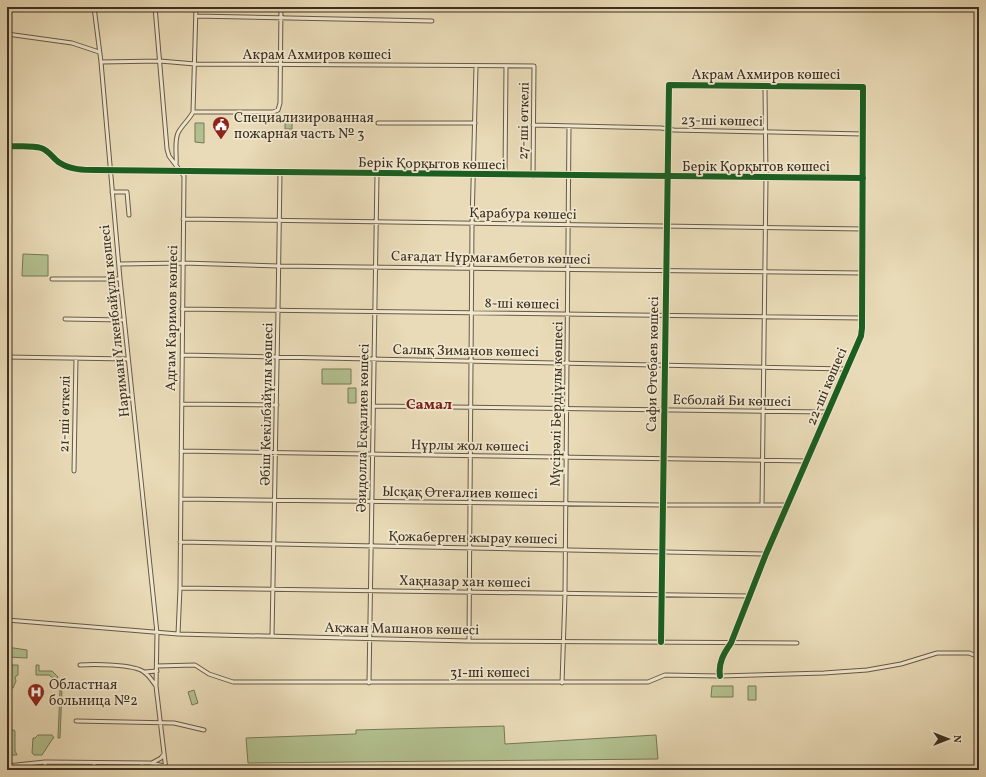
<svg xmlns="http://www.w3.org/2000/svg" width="986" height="777" font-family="Vollkorn,serif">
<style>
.green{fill:#b3c190;stroke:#787858}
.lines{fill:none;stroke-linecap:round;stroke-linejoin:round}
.minor-casing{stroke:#685a45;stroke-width:5}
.minor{stroke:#f1e8d0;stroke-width:3}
.cycleway-casing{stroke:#f1e8d0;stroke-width:8}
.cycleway{stroke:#1b5e20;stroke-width:6}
.labels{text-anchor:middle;stroke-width:3.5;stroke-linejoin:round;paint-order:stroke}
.street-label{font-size:14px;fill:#3d2f1f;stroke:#f1e8d0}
.poi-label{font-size:14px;fill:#3d2f1f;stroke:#f1e8d0;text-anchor:start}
.neighbourhood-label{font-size:15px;font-weight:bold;fill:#7a1f14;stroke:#f1e8d0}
</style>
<rect width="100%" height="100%" fill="#e9dbb7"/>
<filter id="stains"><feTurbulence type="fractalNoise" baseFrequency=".005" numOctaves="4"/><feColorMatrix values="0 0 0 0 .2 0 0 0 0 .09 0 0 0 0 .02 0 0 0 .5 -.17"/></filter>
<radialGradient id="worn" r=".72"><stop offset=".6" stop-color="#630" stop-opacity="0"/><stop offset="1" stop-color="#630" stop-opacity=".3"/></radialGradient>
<!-- green -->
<path class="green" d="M 285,118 L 292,119 L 292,129 L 285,129 Z
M 195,123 L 204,123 L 204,143 L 195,142 Z
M 23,254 L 48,255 L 48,276 L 22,276 Z
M 322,369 L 351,369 L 351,384 L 322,384 Z
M 348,388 L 356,388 L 356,403 L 348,403 Z
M 7,647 L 27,650 L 27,658 L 7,657 Z
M 12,665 L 18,665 L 18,675 L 15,677 L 16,681 L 13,688 L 8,688 L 7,693 L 7,686 L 11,686 Z
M 36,665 L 39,665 L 39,671 L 52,671 L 58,677 L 56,680 L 49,675 L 36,675 Z
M 712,686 L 733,686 L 733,697 L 711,697 Z
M 748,686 L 756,686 L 756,700 L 748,700 Z
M 62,688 L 60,738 L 58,738 L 60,690 Z
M 194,690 L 198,703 L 192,705 L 188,692 Z
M 9,701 L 10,702 L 10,726 L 8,727 L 7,726 L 7,702 Z
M 504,726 L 505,744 L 656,735 L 658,759 L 248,763 L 246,738 L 356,734 L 356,730 Z
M 8,730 L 14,730 L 15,731 L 15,751 L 17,755 L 9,755 L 7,753 L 7,731 Z
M 38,735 L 52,735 L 54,738 L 53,738 L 42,755 L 34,755 L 32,753 L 33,738 L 35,738 Z"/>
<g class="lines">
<defs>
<path id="minor" d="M 94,7 L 101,62 L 120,279 L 157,633 L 156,686 L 166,770
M 155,7 L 167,149 L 169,156 L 184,176 L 180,588 L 178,634
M 196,16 L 432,21
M 7,34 L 72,43 L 99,52
M 101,62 L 160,61 L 195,64 L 534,66 L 533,176
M 193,112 L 273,112 L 278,110 L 280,103 L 281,7
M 378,123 L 475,123
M 533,125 L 661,128 L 674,130 L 863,134
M 7,146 C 18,147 31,145 41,148 C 50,151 53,159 60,163 C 71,170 84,170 96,170 L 863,178
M 176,165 C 177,155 174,142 178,133 C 182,125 189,120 193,112 L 196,7
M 505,175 L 506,67
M 112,192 L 127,192 L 129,215
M 183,219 L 863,229
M 120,264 L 183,263 L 279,266 L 862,273
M 52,279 L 120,279
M 182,309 L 862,318
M 65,319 L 124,320
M 182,355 L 845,369
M 7,357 L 128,359
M 182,404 L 277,405
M 374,406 L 827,412
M 181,451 L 807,461
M 74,471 L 76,358
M 181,499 L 663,505 L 787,505
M 762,505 L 766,178 L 765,87
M 180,542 L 766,554
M 180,588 L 749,596
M 7,620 L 178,634 L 469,641 L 797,643
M 272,636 L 278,310 L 280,173
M 469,641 L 472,224 L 476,66
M 661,642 L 669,85 L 863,87 L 862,328 L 861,336 L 766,554 L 731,643 C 724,653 718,663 720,676
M 80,665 C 93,664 134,664 144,672 C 149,675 153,682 156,686
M 157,666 L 195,665 L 209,674 L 233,682 L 648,682 L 665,675 L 720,676 L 824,673 L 867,670 L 901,664 L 937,653 L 969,653 L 979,657
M 145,672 L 157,671
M 369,683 L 377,174
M 562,683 L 565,594 L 569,126
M 76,721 L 174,723 L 204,730
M 152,763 L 161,758 L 164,754
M 142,764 L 142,770
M 7,766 L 45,762 L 150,763 L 165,766
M 45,770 L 45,762
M 94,770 L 94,763"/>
</defs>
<!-- minor casing -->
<use href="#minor" class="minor-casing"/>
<!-- minor -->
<use href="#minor" class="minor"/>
<defs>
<path id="cycleway" d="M 7,146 C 18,147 31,145 41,148 C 50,151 53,159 60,163 C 71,170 84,170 96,170 L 863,178
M 661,642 L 669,85 L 863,87 L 862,328 L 861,336 L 766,554 L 731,643 C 724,653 718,663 720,676"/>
</defs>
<!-- cycleway casing -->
<use href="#cycleway" class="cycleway-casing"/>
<!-- cycleway -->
<use href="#cycleway" class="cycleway"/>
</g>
<!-- icons -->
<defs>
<symbol id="civic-pin" viewBox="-11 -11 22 30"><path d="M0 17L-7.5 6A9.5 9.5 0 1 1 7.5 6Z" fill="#8f2418" stroke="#f1e8d0"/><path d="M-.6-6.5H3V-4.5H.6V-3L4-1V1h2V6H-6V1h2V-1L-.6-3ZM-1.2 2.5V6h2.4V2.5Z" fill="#fff"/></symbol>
<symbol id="hospital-pin" viewBox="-11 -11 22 30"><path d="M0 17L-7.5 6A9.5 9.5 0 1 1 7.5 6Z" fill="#8f2418" stroke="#f1e8d0"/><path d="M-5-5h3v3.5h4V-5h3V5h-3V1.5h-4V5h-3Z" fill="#fff"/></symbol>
</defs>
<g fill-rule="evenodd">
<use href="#civic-pin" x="211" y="115" width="20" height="27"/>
<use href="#hospital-pin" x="26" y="682" width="20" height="27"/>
</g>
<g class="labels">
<!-- street labels -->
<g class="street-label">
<text x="317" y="59">Акрам Ахмиров көшесі</text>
<text x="766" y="79">Акрам Ахмиров көшесі</text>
<text transform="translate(722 120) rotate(1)" y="5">23-шi көшесi</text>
<text transform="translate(523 121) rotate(-89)" y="5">27-ші өткелі</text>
<text transform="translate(432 163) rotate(1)" y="5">Берік Қорқытов көшесі</text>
<text x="756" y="171">Берік Қорқытов көшесі</text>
<text transform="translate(523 213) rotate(1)" y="5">Қарабура көшесі</text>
<text transform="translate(491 257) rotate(1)" y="5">Сағадат Нұрмағамбетов көшесі</text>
<text transform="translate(522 303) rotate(1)" y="5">8-шi көшесi</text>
<text transform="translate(171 318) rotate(-89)" y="5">Адгам Каримов көшесі</text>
<text transform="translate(114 321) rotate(-96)" y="5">Нариман Үлкенбайұлы көшесі</text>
<text transform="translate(466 350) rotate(1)" y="5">Салық Зиманов көшесі</text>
<text transform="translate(652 364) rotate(-89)" y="5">Сафи Өтебаев көшесі</text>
<text transform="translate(826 386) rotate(-67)" y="5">22-ші көшесі</text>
<text transform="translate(732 400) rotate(1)" y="5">Есболай Би көшесі</text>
<text transform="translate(266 404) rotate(-89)" y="5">Әбіш Кекілбайұлы көшесі</text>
<text transform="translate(556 404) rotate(-89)" y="5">Мүсірәлі Бердіұлы көшесі</text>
<text transform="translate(64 414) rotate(-89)" y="5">21-ші өткелі</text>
<text transform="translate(362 428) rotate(-89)" y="5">Әзидолла Есқалиев көшесі</text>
<text transform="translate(470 445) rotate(1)" y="5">Нұрлы жол көшесі</text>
<text transform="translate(460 492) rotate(1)" y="5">Ысқақ Өтеғалиев көшесі</text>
<text transform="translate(473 537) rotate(1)" y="5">Қожаберген жырау көшесі</text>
<text transform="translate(465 581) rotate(1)" y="5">Хақназар хан көшесі</text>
<text transform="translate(402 628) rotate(1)" y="5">Ақжан Машанов көшесі</text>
<text x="490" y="677">31-ші көшесі</text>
</g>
<!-- poi labels -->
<g class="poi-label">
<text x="234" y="122">Специализированная<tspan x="234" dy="16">пожарная часть № 3</tspan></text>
<text x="49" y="689">Областная<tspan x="49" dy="16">больница №2</tspan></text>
</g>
<!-- neighbourhood labels -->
<g class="neighbourhood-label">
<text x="429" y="409">Самал</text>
</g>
</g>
<!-- margin -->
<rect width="986" height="777" fill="none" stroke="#e9dbb7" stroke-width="24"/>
<rect x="8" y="8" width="970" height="761" fill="none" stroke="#3d2f1f" stroke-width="2"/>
<rect x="12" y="12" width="962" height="753" fill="none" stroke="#3d2f1f"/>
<!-- north arrow -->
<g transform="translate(948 739) rotate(90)" stroke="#f1e8d0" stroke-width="3" paint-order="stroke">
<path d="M0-3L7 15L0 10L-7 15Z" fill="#3d2f1f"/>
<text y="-6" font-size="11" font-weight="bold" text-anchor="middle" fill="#3d2f1f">N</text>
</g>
<rect width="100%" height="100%" filter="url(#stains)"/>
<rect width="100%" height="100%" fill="url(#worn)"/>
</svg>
